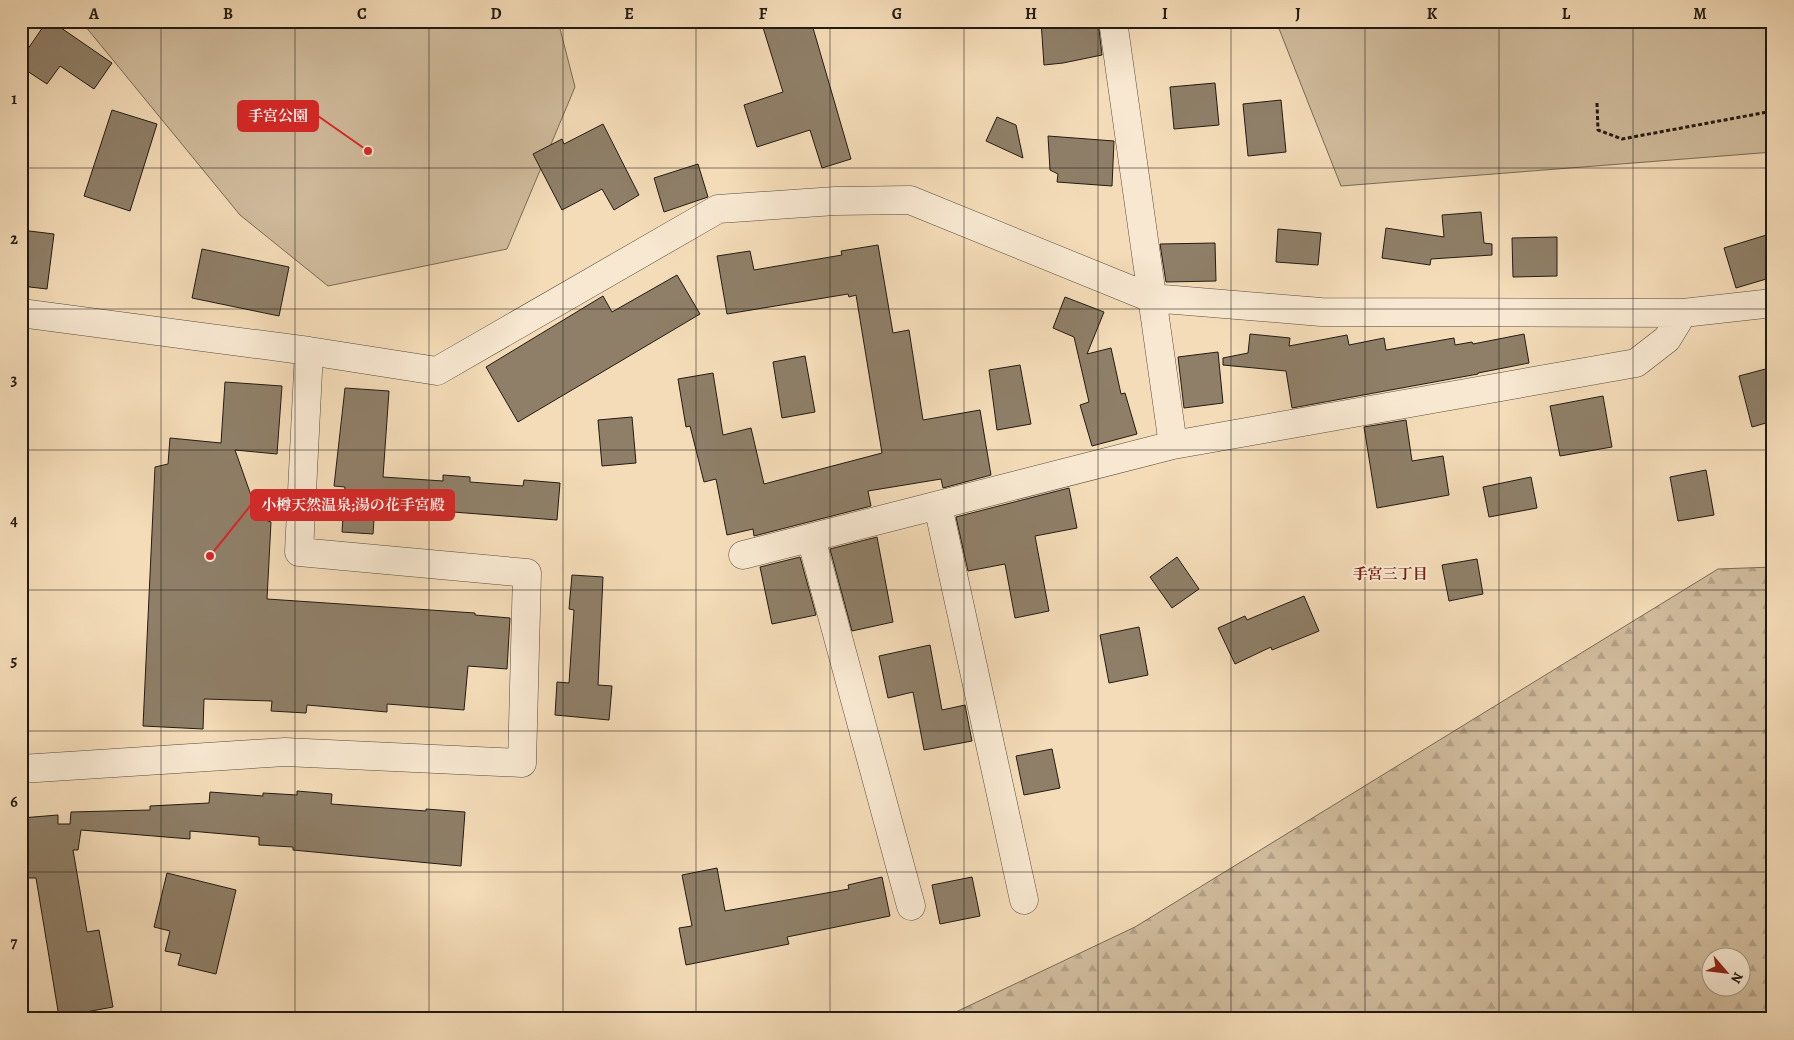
<svg xmlns="http://www.w3.org/2000/svg" width="1794" height="1040" font-family="Alegreya,'Noto Serif JP',serif">
<style>
.green{fill:#d0bb9c;stroke:#796b57}
.forest{fill:url(#forest-firs);stroke:#796b57;fill-rule:evenodd}
.building{fill:#8f7f68;stroke:#221b12}
.lines{fill:none;stroke-linecap:round;stroke-linejoin:round}
.minor-casing{stroke:#564b3c;stroke-width:29}
.path{stroke:#221b12;stroke-width:3;stroke-dasharray:4 2.5;stroke-linecap:butt}
.minor{stroke:#f8e8d1;stroke-width:28}
.grid{fill:none;stroke:#221b12;stroke-width:1;stroke-opacity:0.55}
.labels{text-anchor:middle;stroke-width:4;stroke-linejoin:round;paint-order:stroke}
.neighbourhood-label{font-size:15px;font-weight:bold;fill:#7a1f14;stroke:#f8e8d1}
.leader{fill:none;stroke:#d62828;stroke-width:2}
.callout-dot{fill:#d62828;stroke:#f8e8d1;stroke-width:2}
.callout{fill:#d62828;stroke:#d62828;stroke-width:2}
.callout-label{font-size:15px;text-anchor:middle;font-weight:bold;fill:#fff}
.neatline{fill:none;stroke:#221b12;stroke-width:2}
.grid-label{font-size:16px;text-anchor:middle;font-weight:bold;fill:#221b12}
</style>
<defs>
<pattern id="forest-firs" width="22" height="20" patternUnits="userSpaceOnUse" patternTransform="scale(1.25)"><rect width="22" height="20" fill="#d0bb9c"/><path d="M5 1l3.5 6h-7zM16 11l3.5 6h-7z" fill="#b2a085"/></pattern>
</defs>
<rect width="100%" height="100%" fill="#f4dcb8"/>
<filter id="stains"><feTurbulence type="fractalNoise" baseFrequency=".004" numOctaves="4"/><feColorMatrix values="0 0 0 0 .2 0 0 0 0 .09 0 0 0 0 .02 0 0 0 .5 -.17"/></filter>
<radialGradient id="worn" r=".72"><stop offset=".6" stop-color="#630" stop-opacity="0"/><stop offset="1" stop-color="#630" stop-opacity=".3"/></radialGradient>
<!-- green -->
<path class="green" d="M 81,21 L 558,21 L 575,87 L 507,249 L 328,286 L 240,215 Z
M 1276,21 L 1773,21 L 1773,152 L 1341,186 Z"/>
<!-- forest -->
<path class="forest" d="M 1773,567 L 1773,1019 L 941,1019 L 1135,927 L 1718,569 ZM 1712,958 L 1742,958 L 1742,988 L 1712,988 Z"/>
<!-- building -->
<path class="building" d="M 47,21 L 51,21 L 112,63 L 94,89 L 60,66 L 47,84 L 21,67 L 21,59 Z
M 761,21 L 811,21 L 851,159 L 822,168 L 810,130 L 757,147 L 744,105 L 783,92 Z
M 1041,21 L 1098,21 L 1102,55 L 1063,63 L 1044,65 Z
M 1215,83 L 1219,125 L 1174,129 L 1170,87 Z
M 1281,100 L 1286,152 L 1248,156 L 1243,104 Z
M 112,110 L 157,124 L 130,211 L 84,196 Z
M 997,117 L 1016,125 L 1023,158 L 986,141 Z
M 603,124 L 639,195 L 614,210 L 602,189 L 562,210 L 533,154 L 562,139 L 564,144 Z
M 1048,136 L 1114,141 L 1112,186 L 1057,182 L 1058,174 L 1050,170 Z
M 698,164 L 708,197 L 664,212 L 654,178 Z
M 1481,212 L 1484,243 L 1492,244 L 1492,255 L 1431,259 L 1430,265 L 1382,258 L 1386,228 L 1444,237 L 1442,215 Z
M 1278,229 L 1321,233 L 1318,265 L 1276,262 Z
M 21,230 L 54,234 L 47,289 L 21,286 Z
M 1773,233 L 1773,277 L 1736,288 L 1724,248 Z
M 1557,237 L 1557,276 L 1513,277 L 1512,238 Z
M 1215,243 L 1216,281 L 1166,282 L 1160,244 Z
M 878,245 L 893,333 L 909,330 L 923,420 L 980,410 L 991,475 L 943,488 L 941,479 L 868,491 L 871,506 L 754,536 L 753,529 L 727,535 L 716,479 L 704,482 L 690,426 L 686,427 L 678,379 L 713,373 L 723,435 L 751,428 L 764,484 L 882,453 L 856,295 L 849,297 L 848,294 L 727,314 L 717,256 L 750,251 L 754,270 L 842,255 L 841,251 Z
M 202,249 L 289,267 L 279,316 L 192,298 Z
M 677,275 L 700,314 L 518,422 L 486,367 L 603,296 L 612,312 Z
M 1065,297 L 1104,312 L 1087,354 L 1111,348 L 1121,394 L 1125,393 L 1137,434 L 1092,446 L 1080,405 L 1089,402 L 1074,337 L 1053,328 Z
M 1250,334 L 1290,338 L 1289,346 L 1347,335 L 1349,345 L 1384,338 L 1386,350 L 1454,338 L 1455,345 L 1472,342 L 1473,344 L 1524,334 L 1529,363 L 1478,373 L 1478,374 L 1292,408 L 1286,371 L 1223,365 L 1223,358 L 1248,353 Z
M 1218,352 L 1223,403 L 1184,408 L 1178,357 Z
M 805,356 L 815,412 L 782,418 L 773,362 Z
M 1020,365 L 1031,424 L 997,430 L 989,370 Z
M 1773,367 L 1773,421 L 1752,427 L 1739,376 Z
M 225,382 L 282,386 L 277,454 L 235,450 L 259,518 L 271,522 L 267,599 L 475,613 L 475,615 L 510,618 L 507,669 L 468,666 L 464,710 L 387,704 L 387,712 L 307,705 L 306,713 L 271,711 L 272,701 L 204,699 L 203,729 L 143,726 L 155,467 L 168,464 L 170,438 L 221,443 Z
M 345,388 L 389,391 L 383,477 L 443,481 L 443,475 L 470,477 L 470,482 L 523,486 L 524,480 L 560,483 L 557,520 L 375,506 L 373,534 L 342,532 L 345,487 L 334,486 Z
M 1603,396 L 1612,447 L 1560,456 L 1550,406 Z
M 632,417 L 636,463 L 602,466 L 598,420 Z
M 1406,420 L 1412,461 L 1443,456 L 1449,495 L 1377,508 L 1364,427 Z
M 1706,470 L 1714,515 L 1678,521 L 1670,477 Z
M 1531,477 L 1537,508 L 1489,517 L 1483,487 Z
M 1069,488 L 1077,528 L 1035,536 L 1049,611 L 1015,618 L 1005,564 L 968,571 L 956,517 Z
M 877,537 L 893,622 L 852,631 L 830,549 Z
M 800,557 L 816,615 L 772,624 L 760,567 Z
M 1177,557 L 1199,589 L 1172,608 L 1150,577 Z
M 1477,559 L 1483,594 L 1449,601 L 1442,565 Z
M 572,575 L 603,577 L 598,685 L 612,686 L 609,720 L 555,715 L 557,682 L 569,683 L 574,610 L 569,609 Z
M 1304,596 L 1319,631 L 1272,650 L 1271,647 L 1235,664 L 1218,628 L 1245,616 L 1247,620 Z
M 1139,627 L 1148,675 L 1109,683 L 1100,635 Z
M 930,645 L 942,710 L 965,705 L 972,741 L 924,750 L 913,692 L 888,698 L 879,656 Z
M 1052,749 L 1060,788 L 1024,795 L 1016,756 Z
M 297,791 L 332,794 L 331,804 L 426,811 L 426,809 L 465,812 L 461,866 L 293,850 L 293,847 L 259,845 L 259,837 L 190,831 L 190,839 L 81,830 L 78,850 L 73,850 L 87,932 L 99,930 L 113,1007 L 59,1017 L 36,878 L 21,878 L 21,818 L 58,815 L 58,824 L 70,824 L 71,812 L 150,810 L 150,806 L 209,803 L 210,792 L 263,796 L 263,793 L 297,795 Z
M 717,868 L 725,911 L 849,889 L 848,885 L 882,877 L 890,916 L 787,937 L 789,944 L 686,965 L 679,928 L 692,926 L 682,875 Z
M 167,873 L 236,890 L 216,974 L 178,965 L 181,954 L 165,951 L 170,931 L 154,927 Z
M 972,877 L 980,916 L 940,924 L 932,885 Z"/>
<g class="lines">
<defs>
<path id="minor" d="M 1113,21 L 1173,445
M 21,313 L 309,351 L 437,371 L 718,209 L 835,201 L 910,200 L 1151,298 L 1321,312 L 1683,313 L 1773,303
M 938,506 L 1024,900
M 811,538 L 911,906
M 743,555 L 1173,445 L 1636,363 L 1667,339 L 1683,313
M 21,769 L 285,752 L 522,763 L 527,573 L 299,552 L 309,351"/>
</defs>
<!-- minor casing -->
<use href="#minor" class="minor-casing"/>
<!-- path -->
<path class="path" d="M 1597,103 L 1598,130 L 1622,139 L 1773,111"/>
<!-- minor -->
<use href="#minor" class="minor"/>
</g>
<!-- grid -->
<path class="grid" d="M 161,21 L 161,1019M 295,21 L 295,1019M 429,21 L 429,1019M 563,21 L 563,1019M 696,21 L 696,1019M 830,21 L 830,1019M 964,21 L 964,1019M 1098,21 L 1098,1019M 1231,21 L 1231,1019M 1365,21 L 1365,1019M 1499,21 L 1499,1019M 1633,21 L 1633,1019M 21,168 L 1773,168M 21,309 L 1773,309M 21,450 L 1773,450M 21,590 L 1773,590M 21,731 L 1773,731M 21,872 L 1773,872"/>
<g class="labels">
<!-- neighbourhood labels -->
<g class="neighbourhood-label">
<text x="1390" y="579">手宮三丁目</text>
</g>
</g>
<!-- callouts -->
<path class="leader" d="M368 151L318 116M210 556L251 505"/>
<g class="callout-dot">
<circle cx="368" cy="151" r="5"/>
<circle cx="210" cy="556" r="5"/>
</g>
<g class="callout">
<rect x="238" y="101" width="80" height="30" rx="5"/>
<rect x="251" y="490" width="203" height="30" rx="5"/>
</g>
<g class="callout-label">
<text x="278" y="121">手宮公園</text>
<text x="353" y="510">小樽天然温泉;湯の花手宮殿</text>
</g>
<!-- margin -->
<rect width="1794" height="1040" fill="none" stroke="#f4dcb8" stroke-width="55"/>
<!-- north arrow -->
<g transform="translate(1726 972) rotate(118)"><circle r="24" fill="#f8e8d1" stroke="#a29685"/>
<path d="M0-4L9 19L0 12L-9 19Z" fill="#8f2418"/>
<text y="-8" font-size="14" font-weight="bold" text-anchor="middle" fill="#221b12">N</text>
</g>
<rect x="28" y="28" width="1738" height="984" class="neatline"/>
<g class="grid-label">
<text x="94" y="19">A</text>
<text x="228" y="19">B</text>
<text x="362" y="19">C</text>
<text x="496" y="19">D</text>
<text x="629" y="19">E</text>
<text x="763" y="19">F</text>
<text x="897" y="19">G</text>
<text x="1031" y="19">H</text>
<text x="1165" y="19">I</text>
<text x="1298" y="19">J</text>
<text x="1432" y="19">K</text>
<text x="1566" y="19">L</text>
<text x="1700" y="19">M</text>
<text x="14" y="104">1</text>
<text x="14" y="244">2</text>
<text x="14" y="385">3</text>
<text x="14" y="526">4</text>
<text x="14" y="666">5</text>
<text x="14" y="807">6</text>
<text x="14" y="948">7</text>
</g>
<rect width="100%" height="100%" filter="url(#stains)"/>
<rect width="100%" height="100%" fill="url(#worn)"/>
</svg>
